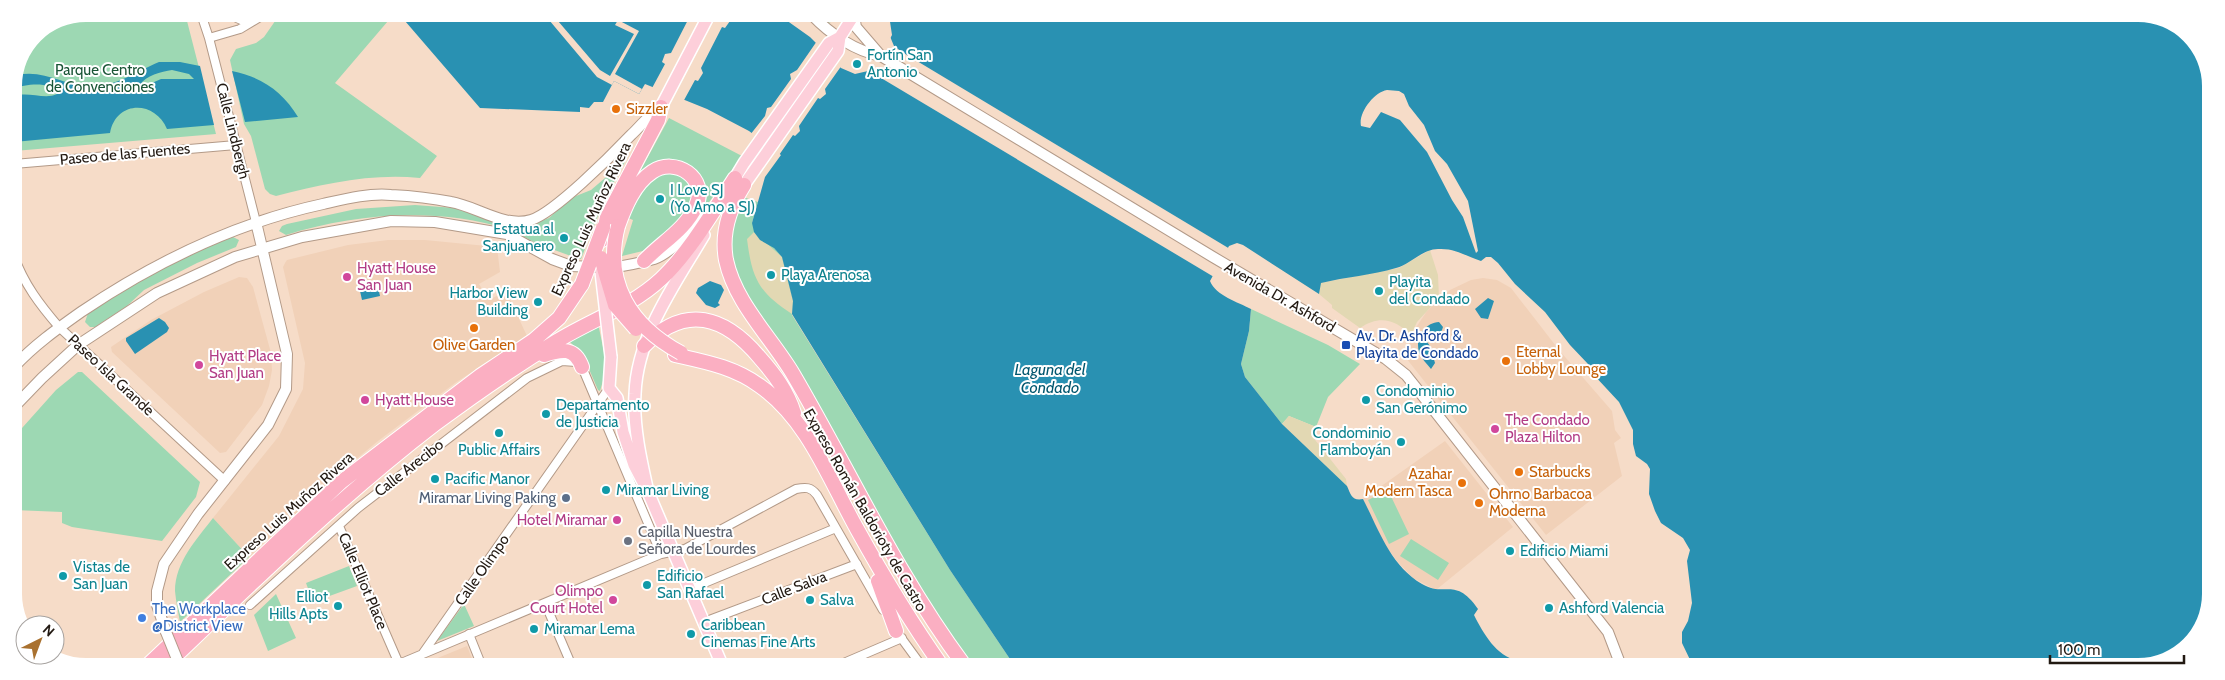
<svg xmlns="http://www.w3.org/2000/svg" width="2225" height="680" font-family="Cabin,sans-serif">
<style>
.built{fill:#f1d1b8}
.green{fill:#9dd8b3}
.sand{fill:#e2d8b3}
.water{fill:#2991b2;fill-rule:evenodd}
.pier{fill:#f6dcc8}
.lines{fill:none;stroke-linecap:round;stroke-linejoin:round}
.street-casing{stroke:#b39a88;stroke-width:10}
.secondary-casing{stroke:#b39a88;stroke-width:12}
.primary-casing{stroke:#fff;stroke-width:14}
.highway-casing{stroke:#fff;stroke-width:16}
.street{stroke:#fff;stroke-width:8}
.secondary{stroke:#fff;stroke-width:10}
.primary{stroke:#fdcfda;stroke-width:11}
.highway{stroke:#fbafc2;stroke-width:14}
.secondary-bridge-casing{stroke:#b39a88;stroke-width:12;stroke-linecap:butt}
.primary-bridge-casing{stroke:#fff;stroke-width:14;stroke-linecap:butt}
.highway-bridge-casing{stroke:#fff;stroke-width:16;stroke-linecap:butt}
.secondary-bridge{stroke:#fff;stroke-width:10}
.primary-bridge{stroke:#fdcfda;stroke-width:11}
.highway-bridge{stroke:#fbafc2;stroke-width:14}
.culture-dot{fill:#0f9aa8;stroke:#fff;stroke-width:2}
.food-dot{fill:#e8710a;stroke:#fff;stroke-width:2}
.hotel-dot{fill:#d1479c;stroke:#fff;stroke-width:2}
.transit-dot{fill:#1a4fb4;stroke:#fff;stroke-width:2}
.service-dot{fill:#5c6f8a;stroke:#fff;stroke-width:2}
.worship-dot{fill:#6b7280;stroke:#fff;stroke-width:2}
.shop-dot{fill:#3f7fe0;stroke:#fff;stroke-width:2}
.labels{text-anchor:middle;stroke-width:4;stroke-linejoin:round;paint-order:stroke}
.culture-label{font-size:15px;fill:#0d838f;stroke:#fff;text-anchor:start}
.park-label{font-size:15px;fill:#1a5536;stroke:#fff}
.food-label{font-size:15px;fill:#c56008;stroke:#fff;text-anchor:start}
.street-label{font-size:15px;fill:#221912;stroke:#fff}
.hotel-label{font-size:15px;fill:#b23c85;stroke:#fff;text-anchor:start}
.transit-label{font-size:15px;fill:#164399;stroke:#fff;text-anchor:start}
.service-label{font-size:15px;fill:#4e5e75;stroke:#fff;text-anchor:end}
.worship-label{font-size:15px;fill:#5b616d;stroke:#fff;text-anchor:start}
.shop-label{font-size:15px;fill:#366cbe;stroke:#fff;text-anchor:start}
.water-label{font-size:16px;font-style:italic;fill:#00566e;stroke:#fff}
</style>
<rect width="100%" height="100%" fill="#f6dcc8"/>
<!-- built -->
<path class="built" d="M 388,240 L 425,240 L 497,247 L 500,272 L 479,284 L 489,300 L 506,291 L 527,336 L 455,383 L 378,441 L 344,469 L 249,557 L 213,518 L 279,436 L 303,389 L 305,363 L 283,267 L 285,263 L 287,260 L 348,245 Z
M 239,277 L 247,278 L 253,287 L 271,353 L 272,370 L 269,386 L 262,405 L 226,452 L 220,453 L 112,352 L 111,347 L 151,320 L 204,292 Z
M 1483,278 L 1497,280 L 1511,288 L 1559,350 L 1612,411 L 1615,430 L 1621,438 L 1614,443 L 1622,476 L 1546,535 L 1406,358 L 1411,335 L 1427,311 L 1450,290 L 1471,280 Z
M 1445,441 L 1513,527 L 1436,590 L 1413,578 L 1397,561 L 1383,542 L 1363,499 Z
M 467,646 L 474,664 L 423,664 Z"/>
<!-- green -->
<path class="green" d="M 86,14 L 184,14 L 187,21 L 216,134 L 14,151 L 14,86 L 35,35 Z
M 280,14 L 394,14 L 335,83 L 437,156 L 420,178 C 371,173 323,184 276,196 L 270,194 L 265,189 L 251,136 L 244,124 L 230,60 L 236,49 L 256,43 L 264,37 Z
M 819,15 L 838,15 L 834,21 L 828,23 Z
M 669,118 L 742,156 L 697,219 L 703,201 L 678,162 L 636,179 Z
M 626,160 L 603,203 L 581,259 C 566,255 552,249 539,244 C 528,240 519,233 508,229 C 438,207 355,213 286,235 L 279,231 L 282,226 L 287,224 L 356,209 L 415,205 L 455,208 L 503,224 L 533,224 L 549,218 L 571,198 L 591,190 Z
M 679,173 L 694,189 L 691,203 L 676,226 L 647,250 L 622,256 L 633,220 L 628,218 L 645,187 L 654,177 L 660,174 Z
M 743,197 L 758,202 L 752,223 L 782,257 L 793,301 L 792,315 L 950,570 L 1014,665 L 972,665 L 939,620 L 745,292 C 726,251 728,239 743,197 Z
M 233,237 L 239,240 L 236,247 L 197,263 L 144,290 L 127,306 L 95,327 L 90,327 L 85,322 L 88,313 C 134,283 181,256 233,237 Z
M 1251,309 L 1328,345 L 1360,364 L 1328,397 L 1316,427 L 1289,416 L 1282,424 L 1245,377 L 1241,364 L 1249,331 Z
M 598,323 L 607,367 L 600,391 L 598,390 L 583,355 L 570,342 L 573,338 Z
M 78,372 L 82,372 L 200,482 L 196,497 L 162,541 L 72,527 L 62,523 L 62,512 L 14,510 L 14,437 L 56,390 Z
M 1388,490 L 1409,534 L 1389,544 L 1368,500 Z
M 213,518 L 249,557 L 180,622 C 178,612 176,601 175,591 C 175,562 197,539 213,518 Z
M 1411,539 L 1449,563 L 1438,580 L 1400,556 Z
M 349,566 L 357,586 L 313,602 L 306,583 Z
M 276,594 L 296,638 L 268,651 L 254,615 Z
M 464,604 L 474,626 L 437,641 Z"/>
<!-- sand -->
<path class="sand" d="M 754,232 L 782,257 L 793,301 L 792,314 C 758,292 752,278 747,239 Z
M 1430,250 L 1438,275 L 1439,298 L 1417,322 L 1411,335 C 1395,319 1379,315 1360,328 L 1332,308 L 1332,305 L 1319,294 L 1320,283 L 1399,268 Z
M 1289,416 L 1316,427 L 1312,436 L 1346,479 L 1347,486 L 1282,424 Z"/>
<!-- water -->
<path class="water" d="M 399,14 L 779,15 L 810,37 L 841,68 L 855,74 L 868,71 L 881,56 L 892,35 L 889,15 L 2158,16 L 2194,39 L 2211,81 L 2209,613 L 2183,651 L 2139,666 L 1693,666 L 1682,643 L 1682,632 L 1688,621 L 1692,603 L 1687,561 L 1690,550 L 1683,538 L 1661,523 L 1655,511 L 1649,494 L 1650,469 L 1647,464 L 1636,456 L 1633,444 L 1633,430 L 1619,402 L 1593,374 L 1588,364 L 1570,345 L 1545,312 L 1515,284 L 1498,263 L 1491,257 L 1486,257 L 1481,261 C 1465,256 1456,248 1438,249 C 1423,249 1411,264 1396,268 C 1372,275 1346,277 1321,283 L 1319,294 L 1243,245 L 1237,243 L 1229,246 L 1210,281 C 1216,296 1238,302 1251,309 L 1249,331 L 1241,364 L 1245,377 L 1282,424 L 1347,486 C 1351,495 1352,501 1363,499 C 1379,530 1390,565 1422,584 C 1445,598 1455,576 1478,609 L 1474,615 C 1483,633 1497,657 1517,660 L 1515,665 L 1014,665 L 950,570 L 792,314 L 793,301 L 782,257 L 774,248 L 760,240 L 754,232 L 752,223 L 765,177 L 781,155 L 749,131 L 707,109 L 645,84 L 639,94 L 614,81 L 603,102 L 594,102 L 589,108 L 580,107 L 580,112 L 480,108 ZM 1387,90 L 1399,91 L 1404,94 L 1409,106 L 1424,125 L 1435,151 L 1447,164 L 1468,201 L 1478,251 L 1476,253 L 1463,217 L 1452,200 L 1427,152 L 1400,120 L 1381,112 L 1370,128 L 1361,126 C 1358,113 1374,92 1387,90 Z
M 159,62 L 180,62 L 200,66 L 214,125 L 167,129 C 155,100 116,100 110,133 L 14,142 L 14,96 C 28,91 45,100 57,94 C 51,80 25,85 14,88 L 18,75 C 43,69 66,86 90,87 C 115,87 137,71 159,62 ZM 172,70 L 189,74 L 194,79 L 161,79 L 143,87 L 140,85 C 146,75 161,72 172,70 Z
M 232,71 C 262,77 283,92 298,117 L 245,122 Z
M558 238a6 6 0 1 1 12 0a6 6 0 1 1-12 0Z
M 710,281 L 721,285 L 724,290 L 718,303 L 720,305 L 715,308 L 706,305 L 696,293 L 698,288 Z
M 378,287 L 380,296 L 362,300 L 360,291 Z
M 1488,298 L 1494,301 L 1488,319 L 1481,318 L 1475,309 Z
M 159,318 L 165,322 L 169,328 L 167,332 L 135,354 L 126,341 L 126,338 Z
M 1439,322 L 1443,327 L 1440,336 L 1434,332 L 1425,339 L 1430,346 L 1435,363 L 1431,369 C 1427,364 1421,358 1419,352 C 1415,338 1424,323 1439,322 Z"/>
<!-- pier -->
<path class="pier" d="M 544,14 L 552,14 L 600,70 L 610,76 L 634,34 L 615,25 L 618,20 L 639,31 L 615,74 L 642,89 L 639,94 L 614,81 L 612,85 L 597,77 Z
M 691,14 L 728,15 L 730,21 L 725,28 L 722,27 L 701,68 L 703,73 L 698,81 L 695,80 L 683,102 L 651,90 L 665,64 L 662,62 L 665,54 L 671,53 Z
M 889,34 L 894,46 L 902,52 L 1230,249 L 1214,277 L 866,69 L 879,55 Z
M 817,41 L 842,65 L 825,89 L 826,94 L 820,99 L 818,98 L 799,126 L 800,131 L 795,136 L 793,135 L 770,168 L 777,156 L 750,135 L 765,116 L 767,108 L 771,107 L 791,79 L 790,74 L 797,70 Z"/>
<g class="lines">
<defs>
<path id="street" d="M 201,14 L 209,38 L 256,222
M 228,14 L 248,23
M 209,38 L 240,29 L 265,14
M 14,164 L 236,145
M 14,256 C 24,284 40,305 59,327 L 225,481
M 339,526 L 399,664
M 690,589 L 836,528
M 545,603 L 571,664
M 250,605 L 358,508 L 527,378 L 562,361 L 576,362 L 582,367 L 661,554
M 704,622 L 857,564
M 894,628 L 921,665
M 469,634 L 481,664
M 423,653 L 609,388
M 399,664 L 661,554 L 685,549 L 796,489 C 806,487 811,487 817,495 L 883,610
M 839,665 L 902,638"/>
<path id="secondary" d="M 812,15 C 830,34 855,51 881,56 L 1213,257 L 1386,359 L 1406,375 L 1418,390 L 1608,632 L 1621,666
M 854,15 L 856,27 L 881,56
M 609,268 C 624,266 640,263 654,259 C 672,253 697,224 708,209
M 14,367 C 33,346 57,329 81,312 C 155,262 235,223 323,204 C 345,199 368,193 391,195 C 410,196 431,198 451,202 C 476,206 504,228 531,220 C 554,213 612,155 631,135 C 642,125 648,115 661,107
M 14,407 L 42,378 L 78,345 L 157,293 L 235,257 L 302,237 L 391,221 L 435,222 L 507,234 L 552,259 L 571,266 L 594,267
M 166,632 L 157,605 L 157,591 L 164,564 L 198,514 L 268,425 L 286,389 L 287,354 L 256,222"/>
<path id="primary" d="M 661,107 L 709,15
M 733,185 L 735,178 L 744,163 L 829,43 L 840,37 L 854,15
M 744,185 L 838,51 L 840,37
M 611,357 L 609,388 L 617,398 L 623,432 L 634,465 L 648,492 L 722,665
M 648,492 C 641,461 633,426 635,394 C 637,336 675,284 704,235"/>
<path id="highway" d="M 744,185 C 730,207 721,233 726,260 C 735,303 771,337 793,374 C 850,471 896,574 964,665
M 618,226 C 625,207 634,184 652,172 C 675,156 709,178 696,206 C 685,230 662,242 644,261
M 602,240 L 607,217 L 658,120 L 661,107
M 644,346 C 685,303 725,316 760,358 C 775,375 787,391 794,413
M 544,355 C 562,349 575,347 582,367
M 675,355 C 706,362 734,367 760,386 C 808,420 829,479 857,529 C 883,576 910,621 941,665
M 878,581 L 896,631
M 149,664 L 341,482 L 480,376 L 534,340 L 559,318 L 582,284
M 167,664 C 254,581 340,497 435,424 C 474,395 516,366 557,341 C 591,320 631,307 661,279 C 689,253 714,210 735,178"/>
</defs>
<!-- street casing -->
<use href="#street" class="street-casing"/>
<!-- secondary casing -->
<use href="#secondary" class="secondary-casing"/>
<!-- primary casing -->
<use href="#primary" class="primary-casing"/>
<!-- highway casing -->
<use href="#highway" class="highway-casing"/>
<!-- street -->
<use href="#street" class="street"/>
<!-- secondary -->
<use href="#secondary" class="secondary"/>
<!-- primary -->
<use href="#primary" class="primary"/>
<!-- highway -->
<use href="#highway" class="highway"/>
<defs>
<path id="secondary-bridge" d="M 166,632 L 179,664"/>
<path id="primary-bridge" d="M 601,272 L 611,357"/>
<path id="highway-bridge" d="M 618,226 C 603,283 631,326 681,353
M 601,258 L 615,305 L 636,329
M 582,284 L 603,228"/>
</defs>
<!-- secondary-bridge casing -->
<use href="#secondary-bridge" class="secondary-bridge-casing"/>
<!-- primary-bridge casing -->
<use href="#primary-bridge" class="primary-bridge-casing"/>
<!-- highway-bridge casing -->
<use href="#highway-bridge" class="highway-bridge-casing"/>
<!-- secondary-bridge -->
<use href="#secondary-bridge" class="secondary-bridge"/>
<!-- primary-bridge -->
<use href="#primary-bridge" class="primary-bridge"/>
<!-- highway-bridge -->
<use href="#highway-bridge" class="highway-bridge"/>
</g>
<!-- markers -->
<g class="culture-dot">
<circle cx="857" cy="64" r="5"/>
<circle cx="660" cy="199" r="5"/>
<circle cx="564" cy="238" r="5"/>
<circle cx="771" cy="275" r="5"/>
<circle cx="1379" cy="291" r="5"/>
<circle cx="538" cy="302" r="5"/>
<circle cx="1366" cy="400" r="5"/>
<circle cx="546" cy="414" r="5"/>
<circle cx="499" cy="433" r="5"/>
<circle cx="1401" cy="442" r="5"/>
<circle cx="435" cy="479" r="5"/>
<circle cx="606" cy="490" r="5"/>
<circle cx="1510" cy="551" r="5"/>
<circle cx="63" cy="576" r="5"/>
<circle cx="647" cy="585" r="5"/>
<circle cx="810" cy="600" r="5"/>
<circle cx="338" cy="606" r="5"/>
<circle cx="1549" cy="608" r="5"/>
<circle cx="534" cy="629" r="5"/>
<circle cx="691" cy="634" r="5"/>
</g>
<g class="food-dot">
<circle cx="616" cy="109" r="5"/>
<circle cx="474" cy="328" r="5"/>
<circle cx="1506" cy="361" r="5"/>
<circle cx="1519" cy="472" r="5"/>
<circle cx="1462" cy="483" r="5"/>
<circle cx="1479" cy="503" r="5"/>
</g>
<g class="hotel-dot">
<circle cx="347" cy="277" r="5"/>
<circle cx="199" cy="365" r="5"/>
<circle cx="365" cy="400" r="5"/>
<circle cx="1495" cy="429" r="5"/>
<circle cx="617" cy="520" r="5"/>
<circle cx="613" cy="600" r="5"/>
</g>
<rect class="transit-dot" x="1341" y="340" width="10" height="10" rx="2.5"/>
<circle class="service-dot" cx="566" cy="498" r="5"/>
<circle class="worship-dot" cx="628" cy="541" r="5"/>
<circle class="shop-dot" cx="142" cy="618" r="5"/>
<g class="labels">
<!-- culture labels -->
<g class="culture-label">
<text x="867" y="60">Fortín San<tspan x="867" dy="17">Antonio</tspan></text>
<text x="670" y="195">I Love SJ<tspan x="670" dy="17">(Yo Amo a SJ)</tspan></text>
<text x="554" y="234" text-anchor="end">Estatua al<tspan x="554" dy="17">Sanjuanero</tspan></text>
<text x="781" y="280">Playa Arenosa</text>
<text x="1389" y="287">Playita<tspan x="1389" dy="17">del Condado</tspan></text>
<text x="528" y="298" text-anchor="end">Harbor View<tspan x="528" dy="17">Building</tspan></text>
<text x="1376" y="396">Condominio<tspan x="1376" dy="17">San Gerónimo</tspan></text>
<text x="556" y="410">Departamento<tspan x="556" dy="17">de Justicia</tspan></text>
<text x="1391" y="438" text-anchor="end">Condominio<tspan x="1391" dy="17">Flamboyán</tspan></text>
<text x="499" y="455" text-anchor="middle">Public Affairs</text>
<text x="445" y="484">Pacific Manor</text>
<text x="616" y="495">Miramar Living</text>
<text x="1520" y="556">Edificio Miami</text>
<text x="73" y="572">Vistas de<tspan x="73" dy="17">San Juan</tspan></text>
<text x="657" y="581">Edificio<tspan x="657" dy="17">San Rafael</tspan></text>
<text x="328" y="602" text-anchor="end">Elliot<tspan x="328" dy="17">Hills Apts</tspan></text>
<text x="820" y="605">Salva</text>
<text x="1559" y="613">Ashford Valencia</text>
<text x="701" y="630">Caribbean<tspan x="701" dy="17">Cinemas Fine Arts</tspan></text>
<text x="544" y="634">Miramar Lema</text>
</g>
<!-- park labels -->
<g class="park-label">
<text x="100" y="75">Parque Centro<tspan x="100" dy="17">de Convenciones</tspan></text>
</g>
<!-- food labels -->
<g class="food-label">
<text x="626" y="114">Sizzler</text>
<text x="474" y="350" text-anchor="middle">Olive Garden</text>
<text x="1516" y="357">Eternal<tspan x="1516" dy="17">Lobby Lounge</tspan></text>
<text x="1529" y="477">Starbucks</text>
<text x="1452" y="479" text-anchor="end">Azahar<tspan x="1452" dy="17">Modern Tasca</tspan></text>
<text x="1489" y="499">Ohrno Barbacoa<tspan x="1489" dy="17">Moderna</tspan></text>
</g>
<!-- street labels -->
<g class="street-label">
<text transform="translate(233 131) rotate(76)" y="5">Calle Lindbergh</text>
<text transform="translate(125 154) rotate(-5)" y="5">Paseo de las Fuentes</text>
<text transform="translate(591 219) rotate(-65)" y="5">Expreso Luis Muñoz Rivera</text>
<text transform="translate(1280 297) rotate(30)" y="5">Avenida Dr. Ashford</text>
<text transform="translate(111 375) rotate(43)" y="5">Paseo Isla Grande</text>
<text transform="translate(409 468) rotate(-38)" y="5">Calle Arecibo</text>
<text transform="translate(865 510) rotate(60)" y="5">Expreso Román Baldorioty de Castro</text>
<text transform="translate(289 511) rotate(-42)" y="5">Expreso Luis Muñoz Rivera</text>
<text transform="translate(482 570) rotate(-55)" y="5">Calle Olimpo</text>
<text transform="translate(363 581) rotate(67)" y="5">Calle Elliot Place</text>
<text transform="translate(794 588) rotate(-21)" y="5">Calle Salva</text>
</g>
<!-- hotel labels -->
<g class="hotel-label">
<text x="357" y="273">Hyatt House<tspan x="357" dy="17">San Juan</tspan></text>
<text x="209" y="361">Hyatt Place<tspan x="209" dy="17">San Juan</tspan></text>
<text x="375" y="405">Hyatt House</text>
<text x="1505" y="425">The Condado<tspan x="1505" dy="17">Plaza Hilton</tspan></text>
<text x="607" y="525" text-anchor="end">Hotel Miramar</text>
<text x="603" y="596" text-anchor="end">Olimpo<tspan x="603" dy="17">Court Hotel</tspan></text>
</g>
<!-- transit labels -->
<g class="transit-label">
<text x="1356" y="341">Av. Dr. Ashford &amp;<tspan x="1356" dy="17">Playita de Condado</tspan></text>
</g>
<!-- service labels -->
<g class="service-label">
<text x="556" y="503">Miramar Living Paking</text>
</g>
<!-- worship labels -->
<g class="worship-label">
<text x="638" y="537">Capilla Nuestra<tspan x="638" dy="17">Señora de Lourdes</tspan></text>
</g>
<!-- shop labels -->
<g class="shop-label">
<text x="152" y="614">The Workplace<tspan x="152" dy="17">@District View</tspan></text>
</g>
<!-- water labels -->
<g class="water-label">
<text x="1050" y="375">Laguna del<tspan x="1050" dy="18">Condado</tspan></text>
</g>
</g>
<!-- crop -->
<path d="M0 0H2225V680H0ZM86 22H2138A64 64 0 0 1 2202 86V594A64 64 0 0 1 2138 658H86A64 64 0 0 1 22 594V86A64 64 0 0 1 86 22Z" fill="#fff" fill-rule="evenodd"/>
<!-- north arrow -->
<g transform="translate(40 640) rotate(42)"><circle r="24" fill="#ffffff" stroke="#a7a3a0"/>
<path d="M0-4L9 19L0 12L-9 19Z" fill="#a9712f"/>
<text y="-8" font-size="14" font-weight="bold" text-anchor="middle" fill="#221912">N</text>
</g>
<!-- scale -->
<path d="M2050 655v8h134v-8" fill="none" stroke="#221912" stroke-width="2.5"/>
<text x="2058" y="655" font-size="15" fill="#221912" stroke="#ffffff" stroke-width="4" paint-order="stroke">100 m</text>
</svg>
